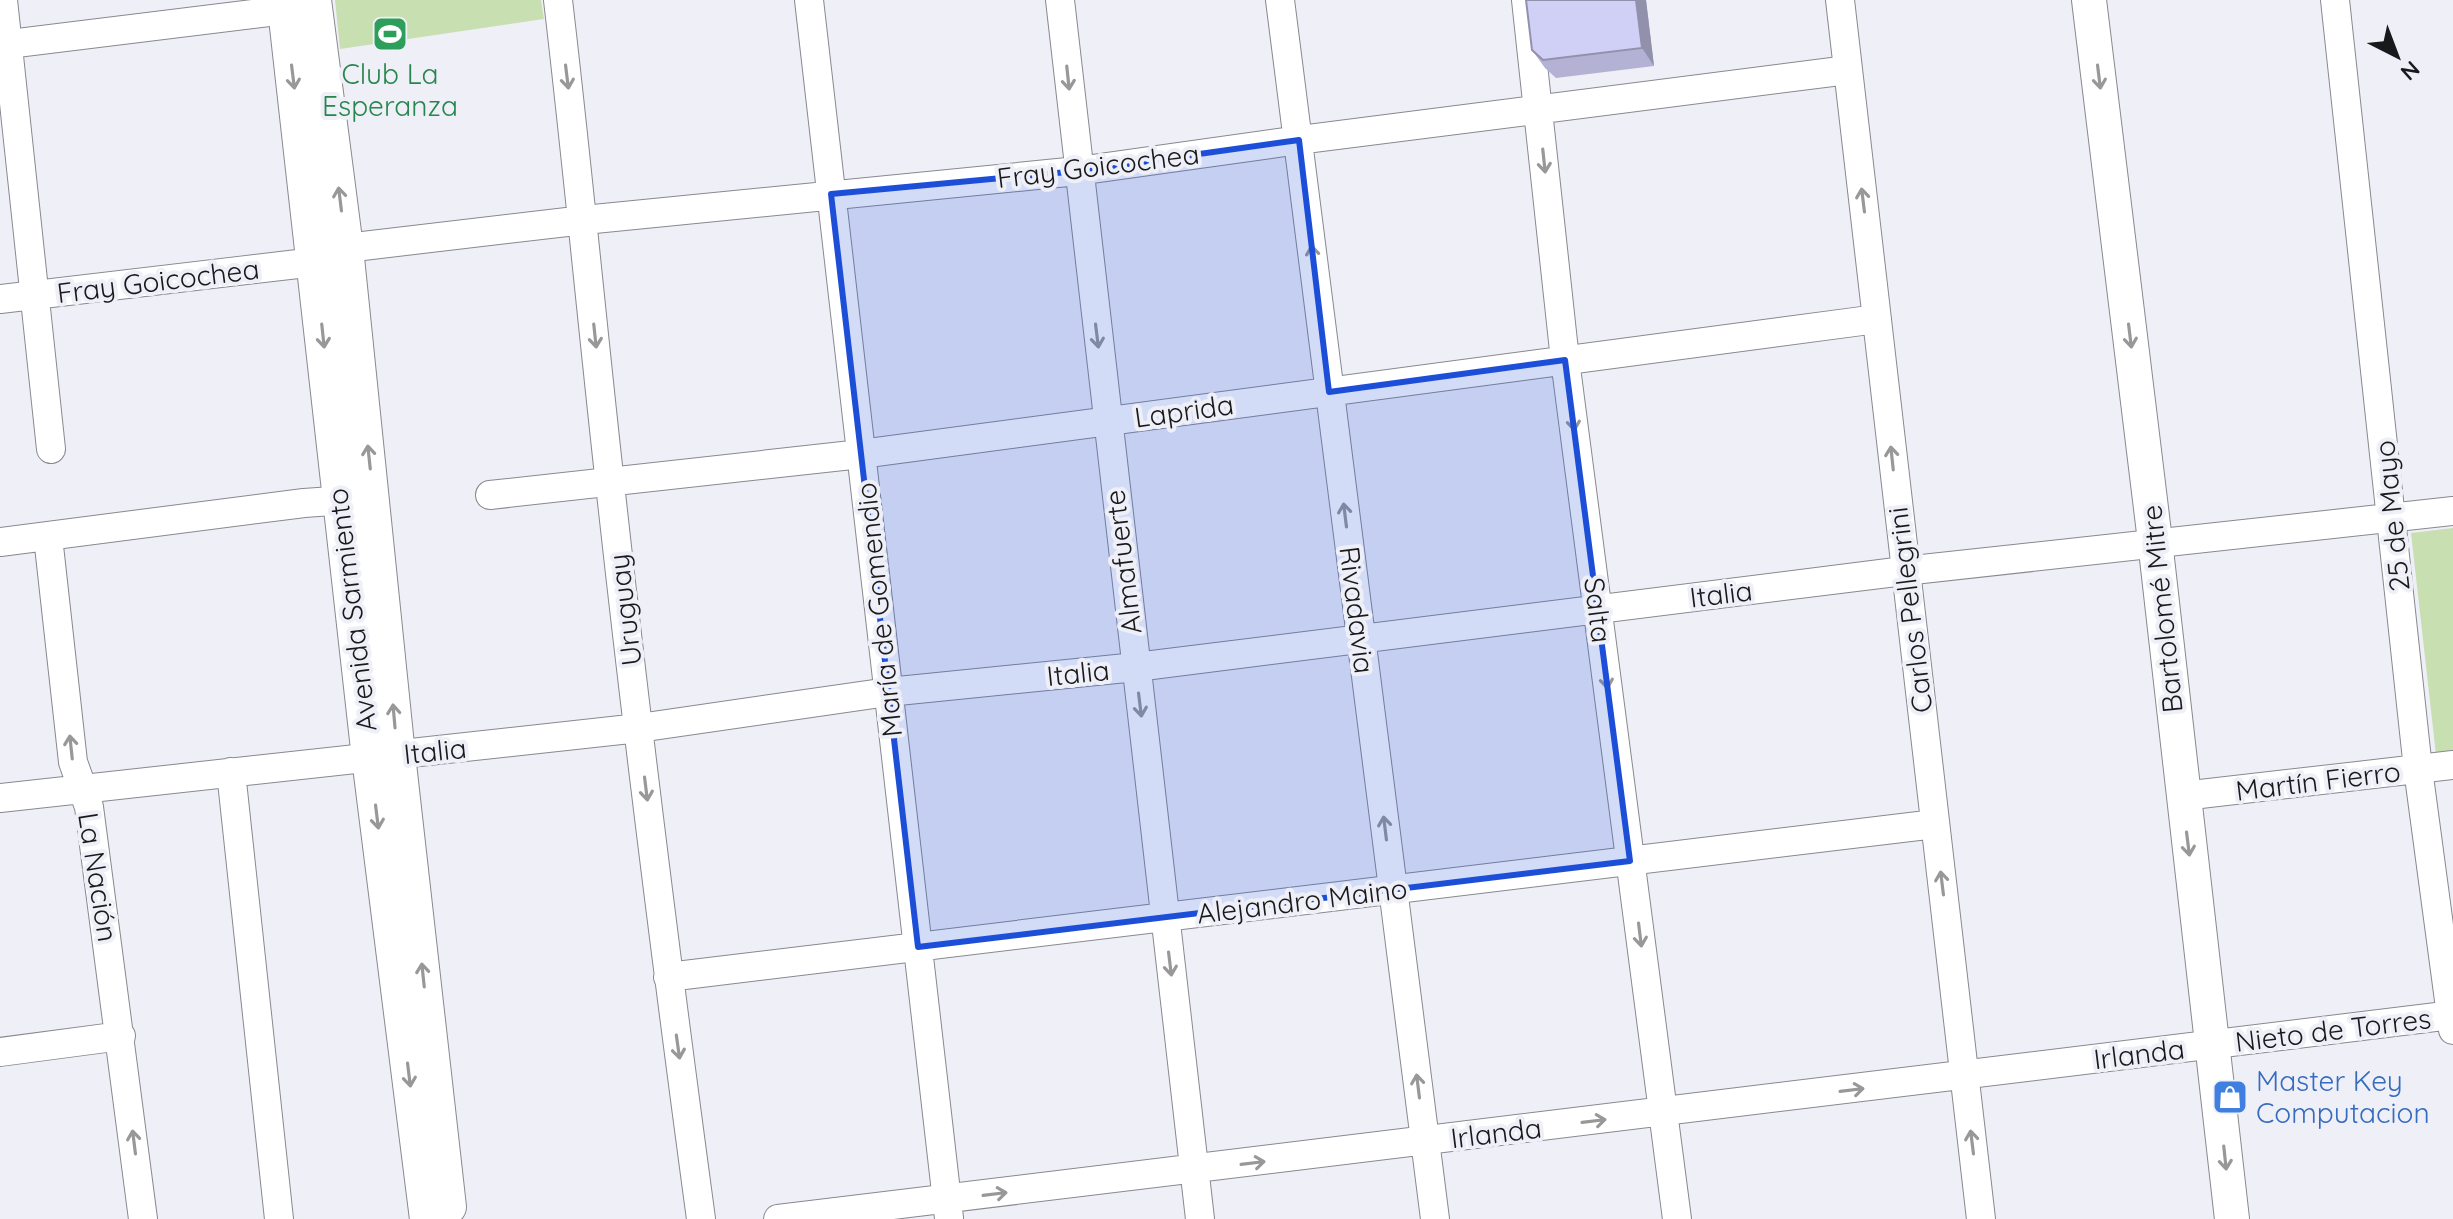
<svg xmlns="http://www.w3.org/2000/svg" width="2453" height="1219" font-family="Quicksand,sans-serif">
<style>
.green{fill:#c8dfb2}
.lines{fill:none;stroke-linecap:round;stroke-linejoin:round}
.minor-casing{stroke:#88888f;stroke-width:30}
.major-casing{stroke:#88888f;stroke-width:36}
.minor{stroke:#fff;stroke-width:28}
.major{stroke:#fff;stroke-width:34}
.wall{fill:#b3b2d4}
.shaded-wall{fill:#9291ac}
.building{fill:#d0cff6;stroke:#9291ac;stroke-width:2}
.oneway{stroke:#989899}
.marked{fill:#1d4ed8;fill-opacity:0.2;stroke:#1d4ed8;stroke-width:6;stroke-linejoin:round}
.labels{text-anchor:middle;stroke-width:8;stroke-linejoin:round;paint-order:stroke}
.leisure-label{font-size:28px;fill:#27864d;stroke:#efeff8}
.street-label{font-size:28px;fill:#19191c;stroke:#efeff8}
.shop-label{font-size:28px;fill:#366cbe;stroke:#efeff8;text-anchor:start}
</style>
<rect width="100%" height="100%" fill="#efeff8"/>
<!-- green -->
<path class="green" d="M 335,0 L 541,0 L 544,19 L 340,49 Z
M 2453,528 L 2453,752 L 2436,755 L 2411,533 Z"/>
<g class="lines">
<defs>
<path id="minor" d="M 3,0 L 51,449
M 558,0 C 577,161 592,323 610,484 C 637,730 668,975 701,1219
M 809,0 L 949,1218
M 1060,0 L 1200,1219
M 1280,0 L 1435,1219
M 1526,0 L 1565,360 L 1677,1219
M 1840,0 L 1981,1219
M 2335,0 L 2418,769 L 2453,1030
M 0,45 L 285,10
M 346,248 L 584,220 L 1078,171 L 1299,140 L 1848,70
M 0,299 L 315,262
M 490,495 L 861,454 L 1877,319
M 48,537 L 73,762 L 89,807 L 143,1219
M 0,542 L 304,503 L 361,499
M 231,772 L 279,1219
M 2183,796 L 2453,765
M 0,798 L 639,728 L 888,692 L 1136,667 L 1904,571 L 2453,511
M 668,977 L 1935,824
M 0,1052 L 121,1036
M 778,1219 L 2453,1015"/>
<path id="major" d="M 284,0 L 369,758 L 427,1219
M 314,0 L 346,248 L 398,755 L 449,1207
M 2089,0 L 2155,541 L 2232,1219"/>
</defs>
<!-- minor casing -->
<use href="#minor" class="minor-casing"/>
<!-- major casing -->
<use href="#major" class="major-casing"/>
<!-- minor -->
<use href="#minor" class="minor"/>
<!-- major -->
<use href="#major" class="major"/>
</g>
<!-- wall -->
<path class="wall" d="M 1526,0 L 1646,0 L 1654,66 L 1556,78 L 1545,68 L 1532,50 Z"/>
<!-- shaded-wall -->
<path class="shaded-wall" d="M 1636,0 L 1646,0 L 1654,66 L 1642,48 Z"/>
<!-- building -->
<path class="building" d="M 1526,0 L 1636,0 L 1642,48 L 1543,60 L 1532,50 Z"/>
<!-- one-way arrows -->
<defs><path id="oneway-shaft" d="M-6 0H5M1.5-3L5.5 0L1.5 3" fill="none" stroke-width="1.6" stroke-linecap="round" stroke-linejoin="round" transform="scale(2)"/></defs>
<g class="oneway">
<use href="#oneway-shaft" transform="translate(293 77) rotate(83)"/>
<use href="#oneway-shaft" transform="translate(567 77) rotate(83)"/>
<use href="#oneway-shaft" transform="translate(2099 77) rotate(83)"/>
<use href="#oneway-shaft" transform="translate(1068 78) rotate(84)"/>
<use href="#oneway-shaft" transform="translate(1544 161) rotate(84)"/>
<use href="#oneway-shaft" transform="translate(340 199) rotate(-97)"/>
<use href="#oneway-shaft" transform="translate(1863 200) rotate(-97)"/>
<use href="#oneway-shaft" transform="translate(1313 257) rotate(-97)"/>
<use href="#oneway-shaft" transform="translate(323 336) rotate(84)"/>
<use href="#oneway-shaft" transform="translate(595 336) rotate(84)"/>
<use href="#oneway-shaft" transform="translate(1097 336) rotate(83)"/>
<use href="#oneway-shaft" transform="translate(2130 336) rotate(83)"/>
<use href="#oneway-shaft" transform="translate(1573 419) rotate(83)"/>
<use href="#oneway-shaft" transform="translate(369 457) rotate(-96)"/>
<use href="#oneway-shaft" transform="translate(1892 458) rotate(-96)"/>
<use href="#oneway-shaft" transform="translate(1345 515) rotate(-97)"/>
<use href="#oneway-shaft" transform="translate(1606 677) rotate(83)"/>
<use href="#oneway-shaft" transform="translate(1140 705) rotate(83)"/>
<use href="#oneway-shaft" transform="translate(394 716) rotate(-95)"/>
<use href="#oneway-shaft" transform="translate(71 747) rotate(-96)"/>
<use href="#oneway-shaft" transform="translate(646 789) rotate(83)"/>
<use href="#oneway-shaft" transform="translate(377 817) rotate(83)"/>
<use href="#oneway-shaft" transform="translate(1385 828) rotate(-97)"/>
<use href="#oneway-shaft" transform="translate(2188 844) rotate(83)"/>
<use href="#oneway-shaft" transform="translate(1942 883) rotate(-97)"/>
<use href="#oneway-shaft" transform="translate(1640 935) rotate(83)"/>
<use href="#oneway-shaft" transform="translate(1170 964) rotate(83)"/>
<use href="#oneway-shaft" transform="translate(423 975) rotate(-96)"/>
<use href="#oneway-shaft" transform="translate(678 1047) rotate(82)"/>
<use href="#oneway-shaft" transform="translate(409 1075) rotate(83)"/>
<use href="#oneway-shaft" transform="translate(1418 1086) rotate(-97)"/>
<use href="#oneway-shaft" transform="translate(1852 1090) rotate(-7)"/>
<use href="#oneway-shaft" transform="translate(1594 1121) rotate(-7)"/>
<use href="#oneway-shaft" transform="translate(134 1142) rotate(-97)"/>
<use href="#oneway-shaft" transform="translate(1972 1142) rotate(-97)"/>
<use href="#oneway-shaft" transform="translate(2225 1158) rotate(84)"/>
<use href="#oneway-shaft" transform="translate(1253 1163) rotate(-7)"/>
<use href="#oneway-shaft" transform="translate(995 1194) rotate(-7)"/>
</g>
<!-- marked area -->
<path class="marked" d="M 1299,140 L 1329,392 L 1565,360 L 1630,861 L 918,947 L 831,194 L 1078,171 Z"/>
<!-- icons -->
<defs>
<symbol id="stadium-square" viewBox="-11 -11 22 22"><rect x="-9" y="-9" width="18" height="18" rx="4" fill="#2e9e5b" stroke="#efeff8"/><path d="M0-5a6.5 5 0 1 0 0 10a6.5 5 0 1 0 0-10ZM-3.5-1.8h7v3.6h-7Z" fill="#fff"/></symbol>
<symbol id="shop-square" viewBox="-11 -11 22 22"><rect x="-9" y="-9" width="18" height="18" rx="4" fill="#3f7fe0" stroke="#efeff8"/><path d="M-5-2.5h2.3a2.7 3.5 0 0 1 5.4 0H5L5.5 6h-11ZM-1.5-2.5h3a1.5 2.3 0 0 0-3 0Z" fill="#fff"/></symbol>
</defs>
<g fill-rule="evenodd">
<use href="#stadium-square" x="370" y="14" width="40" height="40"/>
<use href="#shop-square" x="2210" y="1077" width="40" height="40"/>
</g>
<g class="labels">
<!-- leisure labels -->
<g class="leisure-label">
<text x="390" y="84">Club La<tspan x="390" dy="32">Esperanza</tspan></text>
</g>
<!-- street labels -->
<g class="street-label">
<text transform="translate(1098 166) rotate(-7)" y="10">Fray Goicochea</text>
<text transform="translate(158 281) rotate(-7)" y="10">Fray Goicochea</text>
<text transform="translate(1184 411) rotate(-8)" y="10">Laprida</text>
<text transform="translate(2392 516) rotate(-96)" y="10">25 de Mayo</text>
<text transform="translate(1123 562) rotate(-97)" y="10">Almafuerte</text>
<text transform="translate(1721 594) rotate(-7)" y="10">Italia</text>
<text transform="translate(2162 609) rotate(-96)" y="10">Bartolomé Mitre</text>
<text transform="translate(352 610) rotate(-97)" y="10">Avenida Sarmiento</text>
<text transform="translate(625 610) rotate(-97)" y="10">Uruguay</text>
<text transform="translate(879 610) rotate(-96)" y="10">María de Gomendio</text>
<text transform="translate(1357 610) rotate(83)" y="10">Rivadavia</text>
<text transform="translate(1598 610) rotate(83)" y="10">Salta</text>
<text transform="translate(1910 610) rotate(-97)" y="10">Carlos Pellegrini</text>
<text transform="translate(1078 673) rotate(-6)" y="10">Italia</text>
<text transform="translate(435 751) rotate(-6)" y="10">Italia</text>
<text transform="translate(2318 781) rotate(-7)" y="10">Martín Fierro</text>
<text transform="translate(98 877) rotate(81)" y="10">La Nación</text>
<text transform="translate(1302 901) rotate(-7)" y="10">Alejandro Maino</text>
<text transform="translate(2333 1030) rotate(-7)" y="10">Nieto de Torres</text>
<text transform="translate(2139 1054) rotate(-7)" y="10">Irlanda</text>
<text transform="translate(1496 1133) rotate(-7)" y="10">Irlanda</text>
</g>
<!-- shop labels -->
<g class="shop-label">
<text x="2256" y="1091">Master Key<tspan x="2256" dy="32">Computacion</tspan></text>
</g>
</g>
<!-- north arrow -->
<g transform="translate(2397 56) rotate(138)" stroke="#efeff8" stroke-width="6" paint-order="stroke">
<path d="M0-6L14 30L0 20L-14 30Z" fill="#19191c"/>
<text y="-12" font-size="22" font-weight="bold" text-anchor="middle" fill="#19191c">N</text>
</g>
</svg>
